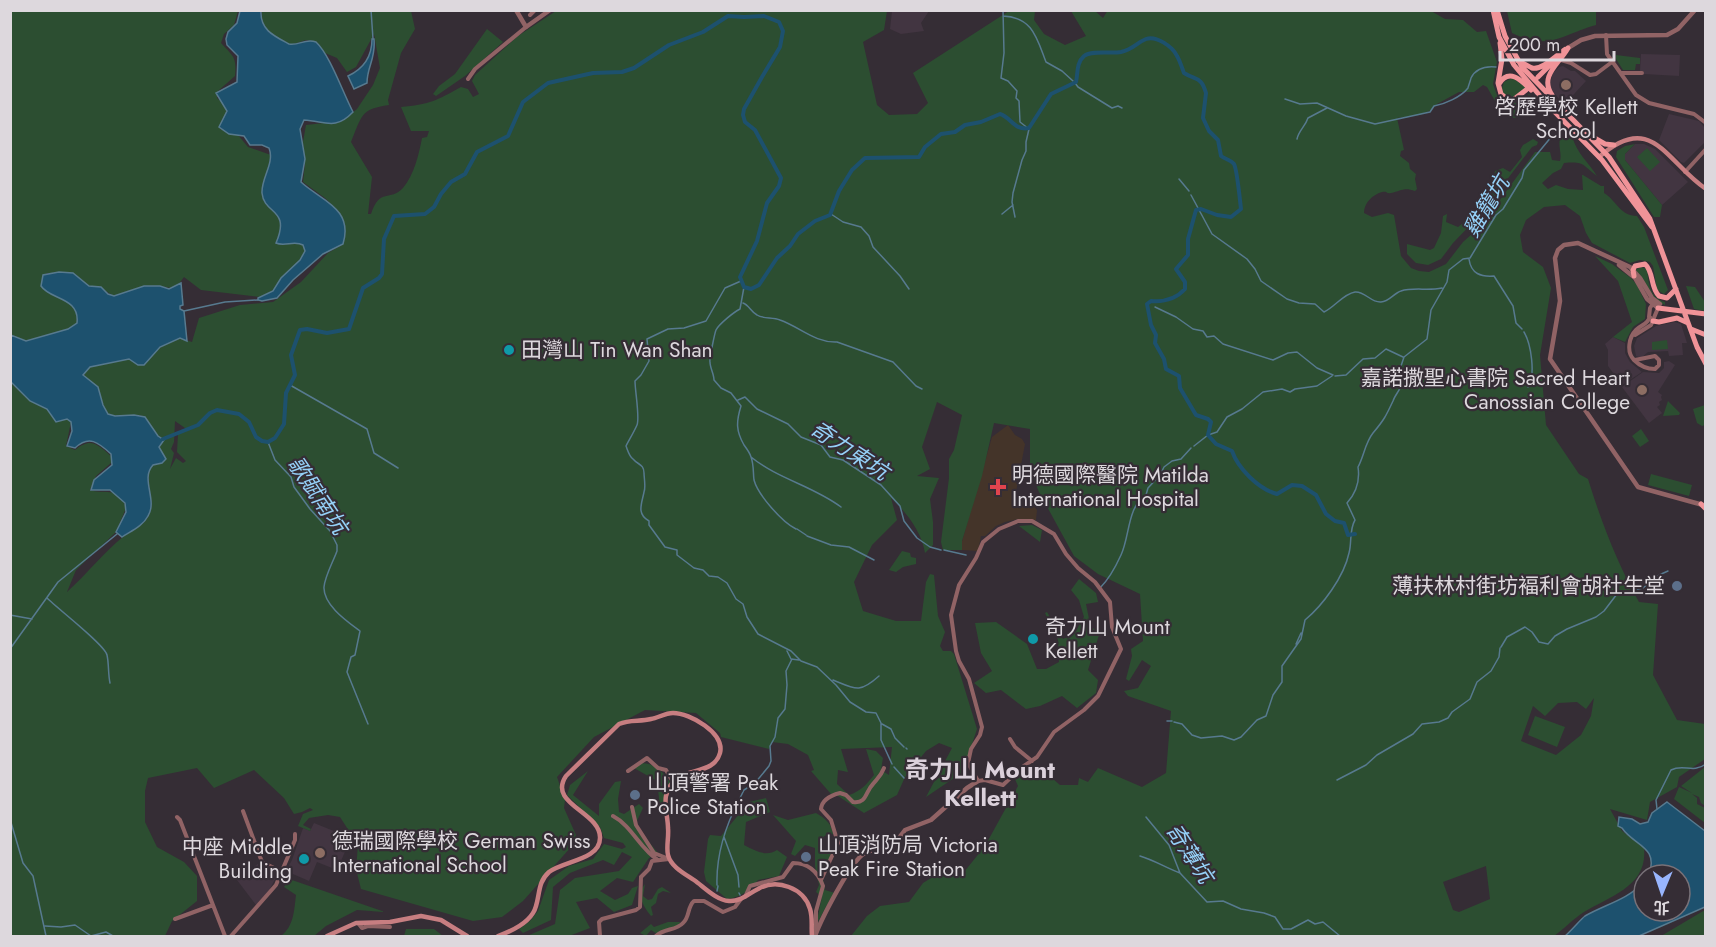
<svg xmlns="http://www.w3.org/2000/svg" width="1716" height="947" font-family="Jost,'Noto Sans TC',sans-serif">
<style>
.built{fill:#423541}
.medical{fill:#443429}
.green{fill:#2c4e31;fill-rule:evenodd}
.water{fill:#1d516e;stroke:#577a8f;stroke-width:1.5}
.lines{fill:none;stroke-linecap:round;stroke-linejoin:round}
.stream{stroke:#577a8f;stroke-width:1.5}
.canal{stroke:#1d516e;stroke-width:4}
.minor{stroke:#916365;stroke-width:4}
.tertiary{stroke:#916365;stroke-width:4.5}
.secondary{stroke:#c77e81;stroke-width:4.5}
.primary{stroke:#f09398;stroke-width:5}
.education-dot{fill:#8d6e63;stroke:#352d35;stroke-width:2}
.culture-dot{fill:#0f9aa8;stroke:#352d35;stroke-width:2}
.health-dot{fill:#e0444e;stroke:#352d35;stroke-width:2}
.service-dot{fill:#5c6f8a;stroke:#352d35;stroke-width:2}
.labels{text-anchor:middle;stroke-width:4.5;stroke-linejoin:round;paint-order:stroke}
.poi-label{font-size:21px;fill:#ddd8dd;stroke:#352d35;text-anchor:start}
.water-label{font-size:22px;font-style:italic;fill:#95d1f8;stroke:#352d35}
.quarter-label{font-size:24px;font-weight:bold;fill:#dbd1db;stroke:#352d35}
</style>
<rect width="100%" height="100%" fill="#352d35"/>
<!-- built -->
<path class="built" d="M 892,11 L 929,11 L 921,23 L 924,31 L 901,34 L 890,29 Z
M 1641,54 L 1680,55 L 1679,76 L 1644,74 L 1644,72 L 1640,71 Z
M 1563,66 L 1571,71 L 1575,71 L 1586,81 L 1564,105 L 1549,87 L 1553,73 L 1559,67 Z
M 1669,114 L 1699,121 L 1704,127 L 1705,142 L 1684,163 L 1681,162 L 1659,140 Z
M 1635,144 L 1644,144 L 1655,149 L 1688,182 L 1662,205 L 1625,160 L 1625,154 Z
M 1675,322 L 1681,324 L 1687,343 L 1682,343 L 1683,355 L 1669,356 L 1668,351 L 1648,352 L 1641,358 L 1636,356 L 1634,346 L 1637,338 L 1656,326 Z
M 1613,337 L 1625,343 L 1625,353 L 1630,362 L 1642,372 L 1622,385 L 1608,366 L 1608,350 L 1605,344 Z
M 1669,361 L 1675,365 L 1658,392 L 1662,395 L 1661,397 L 1662,400 L 1659,402 L 1660,405 L 1657,407 L 1662,413 L 1649,423 L 1622,387 L 1643,372 L 1659,373 L 1664,368 L 1664,362 Z
M 314,823 L 351,838 L 337,870 L 317,862 L 309,881 L 286,871 L 292,860 L 303,828 L 310,831 Z
M 259,863 L 263,866 L 274,871 L 276,877 L 269,891 L 256,905 L 237,880 Z"/>
<!-- medical -->
<path class="medical" d="M 1008,425 L 1015,435 L 1022,439 L 1025,444 L 1015,497 L 1032,504 L 1037,510 L 1036,520 L 1018,519 L 1005,522 L 996,526 L 985,536 L 981,536 L 978,551 L 962,550 L 962,541 L 992,437 Z"/>
<!-- green -->
<path class="green" d="M 1108,10 L 1431,11 L 1445,19 L 1463,20 L 1477,32 L 1486,31 L 1497,62 L 1493,84 L 1498,98 C 1510,108 1519,103 1529,94 L 1537,102 C 1528,114 1524,118 1509,118 L 1507,112 L 1500,110 L 1487,87 L 1483,85 L 1474,92 L 1459,92 L 1437,104 L 1431,110 L 1420,115 L 1397,118 L 1404,150 L 1401,151 L 1400,156 L 1409,163 L 1410,169 L 1416,174 L 1415,179 L 1417,189 L 1415,191 C 1404,187 1401,191 1391,193 C 1385,194 1389,191 1382,192 C 1372,195 1364,203 1364,213 L 1372,217 L 1388,213 L 1394,215 L 1401,256 L 1411,268 L 1419,271 L 1429,272 L 1446,264 L 1463,242 L 1481,226 L 1535,152 L 1550,152 L 1552,160 L 1560,161 C 1562,153 1558,147 1560,139 L 1567,136 L 1573,139 C 1577,153 1589,163 1597,176 C 1582,165 1585,161 1564,163 L 1561,169 L 1553,173 L 1542,183 L 1548,189 L 1556,185 L 1568,189 L 1583,190 L 1582,175 L 1583,175 L 1601,186 L 1604,186 L 1604,193 C 1617,201 1620,216 1637,216 L 1644,227 L 1668,290 L 1664,294 L 1657,290 L 1653,266 L 1650,262 L 1640,260 L 1630,263 L 1592,243 L 1586,233 L 1580,216 L 1565,205 L 1544,207 L 1526,220 L 1520,235 L 1523,252 L 1543,267 L 1551,288 L 1540,355 L 1546,425 L 1579,474 L 1588,479 C 1601,521 1617,563 1639,602 L 1658,604 L 1653,675 L 1677,720 L 1705,724 L 1705,759 L 1679,777 L 1677,787 L 1650,802 L 1647,820 L 1610,809 L 1622,831 L 1644,848 C 1648,886 1610,896 1584,912 C 1573,919 1564,929 1554,936 L 851,936 L 867,916 L 880,906 L 909,902 L 923,883 L 936,875 L 964,872 L 985,846 L 1018,786 L 1014,777 L 1040,768 L 1060,785 L 1078,785 L 1079,778 L 1088,782 L 1098,768 L 1142,787 L 1166,773 L 1171,711 L 1128,696 L 1124,691 L 1138,688 L 1151,666 L 1142,660 L 1129,681 L 1126,679 L 1132,656 L 1131,649 L 1143,641 L 1140,594 L 1098,574 L 1074,556 L 1039,492 L 1030,470 L 1030,429 L 994,423 L 982,476 L 962,541 L 962,550 L 943,550 L 941,542 L 949,478 L 949,459 L 954,450 L 962,415 L 937,402 L 922,447 L 930,469 L 917,476 L 939,478 L 930,499 L 933,522 L 933,545 L 925,553 C 922,532 906,512 891,498 L 897,520 L 872,545 L 854,582 L 863,611 L 896,621 L 921,621 L 926,582 L 930,574 L 934,575 L 938,616 L 945,632 L 940,646 L 943,651 L 951,651 L 954,654 L 977,729 L 963,772 L 926,797 L 952,748 L 939,743 L 926,751 L 905,777 L 897,795 L 864,813 L 838,796 L 831,794 L 811,771 L 814,770 L 808,755 L 788,744 L 772,742 L 769,749 L 721,737 L 720,733 L 696,713 L 645,710 L 594,737 L 557,777 L 565,800 L 564,808 L 576,835 L 571,847 L 523,901 L 502,917 L 473,921 L 361,889 L 356,869 L 358,845 L 340,817 L 328,815 L 309,818 L 303,825 L 311,829 L 310,831 L 298,826 L 303,814 L 313,810 L 310,808 L 302,812 L 294,814 L 284,798 L 254,770 L 214,788 L 197,768 L 148,778 L 145,791 L 145,822 L 157,847 L 184,862 L 197,876 L 197,901 L 172,921 L 165,936 L 11,936 L 10,382 L 30,401 L 47,409 L 56,422 L 67,419 L 71,422 L 66,446 L 75,450 C 91,437 97,444 111,456 L 111,463 L 96,476 L 90,490 C 103,495 119,485 126,508 L 116,532 L 76,570 L 67,592 C 87,574 104,552 124,536 C 133,529 144,525 149,515 C 157,498 141,479 153,465 L 162,463 L 165,457 L 159,447 L 164,440 L 158,436 L 143,416 C 131,414 119,419 108,414 C 97,396 104,390 84,377 L 85,371 L 90,367 L 129,359 L 138,365 L 144,365 L 155,351 L 167,343 L 180,338 L 192,342 L 199,318 L 240,305 L 273,302 L 301,282 L 328,253 L 342,245 L 337,210 L 325,198 L 303,182 L 305,164 L 303,142 L 306,125 L 342,121 L 357,109 L 373,85 L 380,68 L 374,34 L 356,67 L 347,72 L 337,58 L 325,53 L 316,42 L 306,40 L 291,45 C 274,38 260,31 262,11 L 411,11 L 415,29 L 401,53 L 388,100 L 389,105 C 360,109 362,116 351,142 L 372,177 L 368,214 L 371,214 C 380,187 390,202 403,188 C 414,175 419,154 422,138 L 427,137 L 429,131 L 411,131 L 401,107 C 428,105 438,100 461,87 L 468,89 L 473,97 L 479,94 L 472,81 L 475,75 L 518,36 L 556,11 L 887,11 L 884,30 L 863,42 L 877,105 L 889,115 L 917,114 L 928,103 L 913,73 L 1009,11 L 1035,11 L 1034,20 L 1044,34 L 1065,45 L 1086,36 L 1071,11 L 1095,11 L 1103,18 ZM 175,421 L 185,428 L 186,431 L 178,434 L 177,452 L 186,461 L 183,463 L 176,458 L 170,469 L 174,453 L 171,449 L 174,442 ZM 1594,698 L 1591,716 L 1581,735 L 1556,755 L 1521,741 L 1533,706 L 1545,716 L 1558,703 L 1577,702 L 1586,709 ZM 892,747 L 889,775 L 881,770 L 883,758 L 876,751 L 866,749 L 874,775 C 866,785 861,791 849,795 L 837,784 L 838,770 L 848,772 L 841,749 ZM 1486,866 L 1490,899 L 1459,912 L 1453,910 L 1443,882 Z
M 10,11 L 238,11 L 234,25 L 224,34 L 221,43 C 233,56 237,57 235,76 L 218,91 L 217,98 L 225,105 L 227,111 L 220,124 L 220,129 L 238,135 L 248,147 L 271,155 L 262,193 L 264,200 L 274,210 L 280,221 L 280,244 L 297,242 L 303,245 L 305,251 L 300,260 L 273,291 L 260,297 L 201,290 L 184,277 L 178,285 L 171,288 L 160,286 L 140,287 L 114,296 L 99,287 L 89,286 L 73,273 L 47,273 L 42,278 L 43,289 C 56,298 80,301 77,323 L 68,329 L 26,341 L 11,335 Z
M 1507,11 L 1596,11 L 1596,25 C 1561,35 1550,51 1512,33 Z
M 487,29 L 503,42 L 465,76 L 436,96 L 433,94 L 439,86 L 455,74 Z
M 1616,55 L 1640,58 L 1640,64 L 1636,64 L 1635,70 L 1623,70 L 1616,59 Z
M 1512,78 L 1526,87 L 1512,98 L 1503,94 L 1502,88 L 1504,82 Z
M 1533,139 L 1538,142 L 1537,145 L 1532,147 L 1480,215 L 1453,243 L 1441,259 L 1428,265 L 1416,263 L 1407,254 L 1407,244 L 1430,250 L 1434,248 L 1441,233 L 1443,216 L 1447,214 L 1446,222 L 1458,227 L 1467,220 L 1470,222 L 1478,214 L 1494,191 L 1496,184 L 1494,176 L 1495,171 L 1503,168 L 1510,172 L 1522,157 L 1520,150 L 1523,145 Z
M 1635,144 L 1625,154 L 1625,160 L 1662,205 L 1660,217 L 1654,217 L 1616,157 L 1617,151 L 1625,146 Z
M 1647,148 L 1660,162 L 1650,171 L 1637,157 Z
M 1595,256 L 1612,264 L 1631,278 L 1637,285 L 1646,304 L 1645,319 L 1633,327 L 1625,342 L 1613,337 L 1632,322 L 1618,281 Z
M 1641,267 L 1647,269 C 1649,284 1649,297 1665,302 L 1665,305 C 1648,298 1648,280 1635,270 Z
M 1686,286 L 1695,287 L 1705,302 L 1705,311 L 1694,309 Z
M 1667,340 L 1668,349 L 1652,350 L 1652,342 Z
M 1668,401 L 1680,413 L 1679,415 L 1663,416 Z
M 1705,405 L 1705,425 L 1702,426 L 1697,423 L 1693,409 Z
M 1641,429 L 1649,441 L 1640,447 L 1632,436 Z
M 1651,474 L 1692,485 L 1689,496 L 1648,485 Z
M 1032,525 L 1042,530 L 1040,542 L 1019,526 Z
M 902,551 L 910,553 L 911,557 L 916,558 L 916,564 L 903,567 L 896,572 L 889,570 Z
M 1079,579 L 1096,593 L 1098,602 L 1086,604 L 1090,624 L 1099,635 L 1088,670 L 1098,680 L 1096,693 L 1077,708 L 1062,696 L 1040,706 L 1026,709 L 1001,690 L 986,693 L 974,683 L 992,671 L 981,653 L 975,623 L 996,622 L 1027,644 L 1037,669 L 1046,669 L 1059,662 L 1058,640 L 1045,613 L 1047,612 L 1063,639 L 1074,634 L 1084,617 L 1079,600 L 1071,590 Z
M 1535,716 L 1565,727 L 1557,747 L 1528,735 Z
M 641,763 C 655,763 663,772 671,783 L 664,803 L 660,807 L 657,781 L 634,768 Z
M 1705,767 L 1705,806 L 1701,803 L 1699,797 L 1692,794 L 1697,798 L 1697,804 L 1705,808 L 1705,823 L 1674,799 L 1679,787 L 1692,793 L 1681,786 Z
M 588,771 L 573,795 L 599,816 L 599,804 L 615,782 L 621,781 L 618,799 L 619,812 L 624,814 L 639,804 L 643,808 L 635,825 L 658,853 L 649,858 L 633,882 L 617,878 L 600,891 L 615,900 L 628,894 L 632,888 L 638,886 L 632,905 L 614,912 L 597,898 L 576,902 L 590,928 L 569,936 L 527,936 L 555,924 L 560,890 L 575,878 L 619,871 L 632,857 L 622,852 L 614,865 L 603,860 L 570,873 L 553,887 L 551,920 L 523,933 L 519,929 L 530,921 L 538,911 L 549,880 L 569,866 L 593,859 L 604,844 L 622,849 L 626,847 L 623,843 L 604,838 L 600,827 L 567,795 L 570,785 Z
M 766,798 L 770,812 L 746,822 L 744,845 C 756,851 766,857 777,850 L 787,857 L 779,876 L 758,880 C 751,890 739,898 727,899 L 706,881 L 704,872 L 708,839 L 710,835 L 721,836 L 749,802 Z
M 816,813 C 825,818 832,824 833,834 L 824,836 L 824,848 L 832,850 L 823,879 L 825,890 L 835,893 C 827,902 823,914 816,925 L 822,897 L 816,892 L 819,885 L 815,866 L 815,848 L 805,845 L 795,856 L 791,854 L 796,841 L 773,815 L 788,820 Z
M 289,879 L 385,912 L 357,910 L 326,926 L 314,936 L 281,936 C 294,926 294,911 296,895 L 284,887 Z
M 645,884 L 643,896 L 648,900 L 652,899 L 658,889 L 662,887 L 671,893 L 663,891 L 658,894 L 656,903 L 651,907 L 653,915 L 651,916 C 643,906 636,895 645,884 Z
M 1705,910 L 1705,936 L 1661,936 Z
M 668,922 L 680,922 L 679,926 L 660,931 L 657,934 L 651,930 L 646,936 L 640,933 L 651,924 L 654,927 Z
M 406,929 L 434,929 L 443,936 L 404,936 Z"/>
<!-- water -->
<path class="water" d="M 240,11 L 261,11 C 260,30 274,36 289,44 C 299,46 305,38 316,42 C 330,55 343,93 353,112 C 335,131 325,121 304,120 L 300,129 L 305,159 L 301,182 C 320,200 354,208 343,244 L 323,254 L 293,280 L 277,298 L 262,301 L 258,300 L 258,298 L 273,291 L 281,278 L 300,260 L 305,251 L 303,245 C 294,240 285,247 276,243 C 291,208 264,215 262,193 C 261,178 275,163 269,148 L 262,145 L 250,145 L 244,136 L 229,134 L 219,127 L 227,111 L 216,93 L 237,82 L 238,56 L 227,45 L 226,39 L 228,32 L 237,23 Z
M 372,39 L 374,39 C 376,59 367,66 367,83 L 354,89 L 348,76 C 363,69 372,58 372,39 Z
M 59,272 L 73,273 L 89,286 L 101,287 L 108,294 L 114,296 L 144,286 L 160,286 L 169,289 L 181,283 L 183,305 L 180,306 L 180,309 L 184,311 L 187,341 L 180,338 L 160,347 L 144,365 L 138,365 L 129,359 L 90,367 L 83,375 L 98,387 L 103,405 L 108,414 L 115,416 L 134,415 L 145,417 L 158,436 L 164,440 L 159,447 L 166,459 L 162,463 L 153,465 C 140,479 158,500 148,516 C 143,526 131,531 122,537 L 116,532 L 126,512 L 125,503 L 110,490 L 91,490 L 94,480 L 112,465 L 111,454 C 98,442 89,435 75,448 L 67,446 L 72,431 L 71,422 L 67,419 L 56,422 L 47,409 L 30,401 L 11,382 L 11,335 L 26,341 L 68,329 L 77,323 C 80,297 50,300 41,286 L 43,275 Z
M 1667,802 L 1705,831 L 1705,907 L 1639,936 L 1565,936 C 1571,931 1581,919 1585,916 C 1606,904 1627,900 1644,882 L 1644,911 L 1680,911 L 1680,875 L 1649,875 C 1659,846 1634,846 1622,828 L 1618,826 L 1619,817 L 1632,819 L 1640,824 L 1648,822 L 1652,813 Z"/>
<g class="lines">
<!-- stream -->
<path class="stream" d="M 371,10 L 373,39
M 1003,10 L 1004,53 L 1001,78 L 1008,81 L 1017,91 L 1016,98 L 1019,101 L 1020,122 L 1029,129 L 1026,142 L 1026,151 L 1022,160 L 1013,193 L 1012,202 L 1015,217
M 1003,16 C 1033,17 1037,39 1046,62 L 1062,71 L 1073,81
M 1075,83 L 1078,87 L 1112,108 L 1118,106 L 1122,108
M 1285,99 L 1300,104 L 1317,103 L 1346,116 L 1375,124 L 1430,112 L 1434,106 C 1445,104 1461,97 1468,88 C 1468,87 1471,79 1471,78 C 1476,68 1486,66 1496,67
M 1297,139 C 1299,130 1305,127 1308,118 L 1327,108
M 1179,179 L 1189,191
M 1191,195 L 1212,234 L 1247,259 L 1255,269 L 1261,281 L 1287,299 L 1299,303 L 1315,304 L 1324,312 C 1335,307 1343,294 1355,292 C 1365,291 1371,303 1381,302 C 1389,302 1394,293 1401,291 C 1413,287 1428,291 1442,288
M 831,214 L 843,222 L 861,227 L 869,236 L 873,247 L 900,276 L 909,289
M 1002,214 L 1013,205
M 1469,259 C 1471,274 1481,277 1494,276 L 1513,306 L 1516,323 L 1522,329
M 741,281 L 725,288 L 706,321 L 684,328 L 668,329 L 647,339 L 649,361 L 641,375 L 635,381 C 635,391 640,418 637,425 C 634,432 629,440 626,446 C 628,451 629,456 633,459 C 638,465 644,464 644,473 C 644,478 646,487 644,492 C 642,503 636,514 649,521 L 649,525 L 665,547 L 677,550 L 677,555 L 694,568 L 703,570 L 709,576 L 718,577 L 727,583 L 736,599 L 743,604 L 747,617 L 758,634 L 791,651 L 801,661 L 817,667 L 836,685 L 850,702 L 866,712 L 876,713 L 881,723 L 881,740 L 892,764
M 744,287 L 740,309 C 734,312 719,324 716,330 C 715,332 709,360 710,362 C 710,368 714,374 714,380 L 721,388 L 731,393 L 741,406 C 736,422 736,431 744,445 C 747,449 750,453 751,457 C 754,465 753,473 754,480 C 758,495 782,522 796,529
M 743,303 C 749,305 751,312 757,315 C 763,319 773,317 780,320 C 800,327 815,343 837,342 L 893,362 L 916,386 L 922,389
M 1155,307 L 1176,317 L 1193,329 L 1203,331 L 1207,337 L 1214,336 L 1223,344 L 1273,360 L 1288,353 L 1297,352 L 1317,368 L 1333,375
M 184,311 L 225,302 L 258,300
M 1524,332 C 1531,344 1536,375 1528,387
M 1404,357 L 1427,339 L 1431,310 L 1447,282 L 1449,270 L 1463,259 L 1470,258 L 1496,215 L 1503,209 L 1522,178 L 1524,170 L 1552,136
M 1335,376 L 1346,375 L 1363,359 L 1375,358 L 1386,349 L 1403,357
M 290,385 L 367,429 L 374,453 L 398,468
M 738,400 L 745,397 L 757,409 L 788,424 L 801,437 L 821,445 L 830,457 L 843,460 L 881,485 L 900,506 L 904,521 L 917,538 L 930,547 L 941,550
M 268,442 L 275,460 L 291,477 L 294,487 L 310,509 L 330,531 L 337,545 L 337,551 C 333,562 325,576 324,587 C 323,605 348,622 360,631 L 355,655 L 351,657 L 347,672 L 368,724
M 1194,446 L 1208,435 L 1217,432 L 1227,417 L 1242,409 L 1263,392 L 1282,389 L 1290,392 L 1295,389 L 1317,386 L 1332,376
M 751,457 C 778,479 813,486 841,507
M 797,529 L 806,535
M 807,536 L 831,545 L 849,547 L 874,560
M 944,550 L 966,555
M 1100,588 C 1109,579 1116,566 1121,555 C 1130,536 1127,507 1146,495 L 1148,488 L 1160,475 L 1164,467 L 1172,461 L 1181,459 L 1191,448
M 47,598 C 58,609 105,645 107,655 C 109,664 108,674 110,683
M 10,615 L 32,619
M 1296,644 L 1301,633
M 1501,647 L 1507,637 L 1525,627 L 1532,632 L 1539,642 L 1548,644 L 1555,636 L 1567,629 L 1596,617 L 1604,611 L 1617,594 L 1643,588 L 1659,575 L 1668,571
M 10,649 L 58,582 L 117,534
M 787,651 L 791,659 L 799,660
M 833,680 C 855,689 859,694 879,676
M 1167,721 L 1172,721
M 1174,722 L 1182,724 L 1192,735 L 1201,738 L 1222,736 L 1234,740 L 1241,737 L 1257,720 L 1266,716 L 1273,695 L 1282,682 L 1282,666 L 1301,639 L 1305,620 C 1322,606 1344,577 1349,553 C 1352,543 1349,530 1355,520 L 1347,503 C 1356,493 1360,480 1358,467 C 1364,456 1365,443 1373,433 C 1384,420 1386,416 1393,401 C 1395,395 1400,390 1402,384 L 1400,369 L 1404,357
M 882,724 L 891,729 L 895,738 L 904,747
M 906,748 L 907,749
M 894,767 L 904,778
M 1337,780 L 1366,765 L 1377,755 L 1413,734 L 1422,724 L 1439,722 L 1448,718 L 1452,712 L 1470,699 L 1477,682 L 1491,671 L 1499,657 L 1500,648
M 740,798 L 744,790 L 755,783 L 769,766 L 771,761 L 770,746 L 775,737 L 778,718 L 785,709 L 787,685 L 786,671 L 792,659
M 1657,809 L 1656,800 L 1671,770 C 1684,763 1692,774 1706,764
M 1146,817 L 1169,845 L 1180,873 L 1207,902 L 1223,901 L 1241,909 L 1264,913 L 1275,917 L 1283,929 L 1291,929 L 1308,920 L 1315,924 L 1323,922 L 1340,936
M 10,819 L 23,863 L 33,876 L 46,936
M 724,837 L 738,875 L 739,887
M 1140,856 C 1154,860 1166,868 1180,873
M 717,885 C 716,854 725,827 739,800
M 717,891 L 718,886
M 739,893 L 740,895
M 45,926 L 61,927 L 75,925 L 91,936 L 106,932 L 113,936"/>
<!-- canal -->
<path class="canal" d="M 163,439 L 198,425 L 210,413 L 217,410 L 239,414 L 249,422 L 256,437 L 262,441 L 268,442 L 275,438 L 284,424 L 286,393 L 295,375 L 291,355 L 300,330 L 307,329 L 327,333 L 349,329 L 363,288 L 379,278 L 382,274 L 384,239 L 394,216 L 425,214 L 434,207 L 441,194 L 451,182 L 465,174 L 477,152 L 508,136 L 523,102 L 548,83 L 593,73 L 622,72 L 634,68 L 669,45 L 703,32 L 728,16 L 744,17 L 764,16 L 779,22 L 783,31 L 780,47 L 762,77 L 744,109 L 743,115 L 745,122 L 755,130 L 781,178 L 779,186 L 767,203 L 757,241 L 740,277 L 744,287 L 751,289 L 759,285 L 777,258 L 790,246 L 798,234 L 815,221 L 830,215 L 839,191 L 852,170 L 865,158 L 919,157 L 925,147 L 941,134 L 955,132 L 965,125 L 981,122 L 1000,114 C 1011,117 1014,131 1029,128 L 1051,94 L 1076,82 C 1078,74 1076,63 1084,56 C 1092,50 1111,54 1121,52 C 1134,49 1136,43 1146,39 C 1156,35 1173,47 1177,56 C 1180,61 1182,68 1184,73 C 1197,81 1201,76 1206,93 L 1203,118 L 1209,131 L 1218,140 L 1221,156 C 1225,159 1231,160 1234,164 C 1237,169 1240,201 1241,209 L 1231,217 L 1217,215 L 1201,209 L 1196,210 L 1188,239 L 1188,255 L 1176,269 L 1185,282 L 1185,289 C 1176,299 1164,302 1151,301 L 1147,304 L 1151,325 L 1156,335 L 1155,343 L 1164,359 L 1166,369 L 1179,376 L 1180,388 L 1196,415 L 1208,419 L 1211,422 L 1208,435 L 1216,444 L 1232,451 C 1238,468 1258,489 1277,494 L 1292,485 L 1302,486 L 1316,495 L 1326,514 L 1335,521 L 1344,523 L 1348,535 L 1355,534"/>
<!-- minor -->
<path class="minor" d="M 530,15 L 535,10
M 1606,35 L 1607,54 L 1636,95 L 1649,103 L 1694,114 L 1706,123
M 1561,60 L 1571,63 L 1590,75 L 1596,74 L 1612,62
M 1622,73 L 1642,73
M 468,79 L 475,69 L 526,27
M 1685,172 L 1706,149
M 1649,317 L 1650,308 L 1654,302
M 1635,335 L 1651,325 L 1658,308
M 1635,360 L 1655,356 L 1659,360 L 1659,365 L 1655,369 C 1647,369 1640,366 1634,360 C 1626,352 1629,337 1636,330 C 1642,324 1647,325 1650,317
M 1018,521 L 1032,521 L 1054,534 L 1066,554 L 1078,568 L 1095,582 L 1110,602 L 1112,627 L 1121,649 L 1098,696 L 1084,710 L 1054,732 L 1037,757 L 1021,768 L 1003,785 L 985,780 L 978,781 L 968,763 L 971,749 L 980,735 L 982,727 L 969,679 L 959,661 L 956,651 L 951,615 L 959,585 L 976,558 L 983,542 L 999,529 Z
M 1010,739 L 1015,747 L 1032,761
M 628,771 L 647,758 L 658,768 L 666,770 L 673,782
M 632,807 L 636,825 L 654,853 L 669,859
M 243,811 L 262,862 L 282,872
M 613,816 C 632,826 640,849 658,860
M 177,817 L 180,820 L 225,936
M 821,880 L 838,843 L 831,820 L 821,809 C 822,799 832,795 840,793 L 846,795 L 853,802 C 867,804 865,792 873,784 C 878,778 881,776 884,768
M 745,897 L 750,886 L 783,877 L 793,863 C 808,863 818,872 823,886 L 816,911 L 816,932
M 175,919 L 213,905
M 358,923 L 362,928 L 368,926 L 390,927
M 231,936 L 276,885 L 295,840 L 295,834
M 600,936 L 599,922 L 602,919 L 636,910 L 640,907 L 641,877 L 649,869 L 652,861 L 669,859
M 656,936 C 664,928 676,931 683,923 C 690,917 687,907 694,901 L 704,901 L 723,912 L 735,907 L 741,899"/>
<!-- tertiary -->
<path class="tertiary" d="M 516,10 L 526,27 L 550,10
M 1568,48 L 1581,40 L 1595,36 L 1667,35 L 1678,29 L 1695,10
M 1619,265 L 1635,278 L 1647,299 L 1658,308
M 1660,304 L 1652,298 L 1640,278 L 1630,267 L 1578,243 L 1564,245 L 1558,250 L 1555,258 L 1560,301 L 1550,359 L 1638,487 L 1703,505
M 815,936 C 821,920 851,860 865,853 C 874,848 883,850 892,847 L 905,830 L 931,820 L 967,788 L 978,781"/>
<!-- secondary -->
<path class="secondary" d="M 1599,157 C 1652,110 1666,162 1706,189
M 327,936 L 356,923 L 390,922 L 421,916 L 441,920 L 467,936
M 498,936 C 512,931 532,922 536,906 C 540,893 538,882 549,872 C 563,861 600,860 600,838 C 601,812 547,804 566,776 L 619,724 C 630,719 640,722 651,719 C 658,718 665,713 673,713 C 690,713 725,733 720,753 C 713,779 673,763 666,796 C 664,806 668,818 668,828 C 669,837 666,847 668,855 C 671,867 685,874 694,880 C 704,887 716,900 729,901 C 740,902 748,894 758,889 C 777,878 804,888 810,909 C 813,918 811,928 812,936"/>
<!-- primary -->
<path class="primary" d="M 1493,10 L 1499,37 L 1514,65 L 1546,103 L 1602,160 L 1652,227
M 1497,10 L 1505,36 L 1522,67 L 1609,157 L 1650,219 L 1697,347 L 1706,364
M 1500,43 L 1502,59 L 1498,83 L 1501,94 L 1507,99 L 1513,100 L 1526,90
M 1518,61 C 1523,63 1528,66 1532,68 C 1542,71 1557,54 1566,49
M 1538,77 L 1562,53
M 1499,84 C 1509,67 1522,81 1531,90
M 1552,95 C 1539,76 1559,64 1568,48
M 1591,136 L 1605,144 L 1614,145
M 1634,276 L 1633,270 L 1635,266 L 1645,264 C 1654,272 1650,287 1659,296 L 1667,298 L 1676,289
M 1658,308 L 1706,314
M 1653,321 L 1659,322 L 1677,318 L 1688,323
M 1691,329 L 1706,335
M 1701,504 L 1706,509"/>
</g>
<!-- markers -->
<g class="education-dot">
<circle cx="1566" cy="85" r="6"/>
<circle cx="1642" cy="390" r="6"/>
<circle cx="320" cy="853" r="6"/>
</g>
<g class="culture-dot">
<circle cx="509" cy="350" r="6"/>
<circle cx="1033" cy="639" r="6"/>
<circle cx="304" cy="859" r="6"/>
</g>
<path class="health-dot" d="M995 478h6v6h6v6h-6v6h-6v-6h-6v-6h6z"/>
<g class="service-dot">
<circle cx="1677" cy="586" r="6"/>
<circle cx="635" cy="795" r="6"/>
<circle cx="806" cy="857" r="6"/>
</g>
<g class="labels">
<!-- poi labels -->
<g class="poi-label">
<text x="1566" y="114" text-anchor="middle">啓歷學校 Kellett<tspan x="1566" dy="24">School</tspan></text>
<text x="521" y="357">田灣山 Tin Wan Shan</text>
<text x="1630" y="385" text-anchor="end">嘉諾撒聖心書院 Sacred Heart<tspan x="1630" dy="24">Canossian College</tspan></text>
<text x="1012" y="482">明德國際醫院 Matilda<tspan x="1012" dy="24">International Hospital</tspan></text>
<text x="1665" y="593" text-anchor="end">薄扶林村街坊褔利會胡社生堂</text>
<text x="1045" y="634">奇力山 Mount<tspan x="1045" dy="24">Kellett</tspan></text>
<text x="647" y="790">山頂警署 Peak<tspan x="647" dy="24">Police Station</tspan></text>
<text x="332" y="848">德瑞國際學校 German Swiss<tspan x="332" dy="24">International School</tspan></text>
<text x="818" y="852">山頂消防局 Victoria<tspan x="818" dy="24">Peak Fire Station</tspan></text>
<text x="292" y="854" text-anchor="end">中座 Middle<tspan x="292" dy="24">Building</tspan></text>
</g>
<!-- water labels -->
<g class="water-label">
<text transform="translate(1486 206) rotate(-59)" y="8">雞籠坑</text>
<text transform="translate(850 450) rotate(33)" y="8">奇力東坑</text>
<text transform="translate(318 495) rotate(56)" y="8">歌賦南坑</text>
<text transform="translate(1190 853) rotate(56)" y="8">奇薄坑</text>
</g>
<!-- quarter labels -->
<g class="quarter-label">
<text x="980" y="778">奇力山 Mount<tspan x="980" dy="28">Kellett</tspan></text>
</g>
</g>
<!-- border -->
<rect width="1716" height="947" fill="none" stroke="#ddd8dd" stroke-width="24"/>
<!-- north arrow -->
<g transform="translate(1662 893) rotate(182)"><circle r="28" fill="#352d35" stroke="#787178" stroke-width="1.5"/>
<path d="M0-4.5L10 22L0 15L-10 22Z" fill="#98b5fd"/>
<text y="-9" font-size="16" font-weight="bold" text-anchor="middle" fill="#ddd8dd">北</text>
</g>
<!-- scale -->
<path d="M1500 51v9h114v-9" fill="none" stroke="#ddd8dd" stroke-width="3"/>
<text x="1509" y="51" font-size="18" fill="#ddd8dd" stroke="#352d35" stroke-width="4.5" paint-order="stroke">200 m</text>
</svg>
